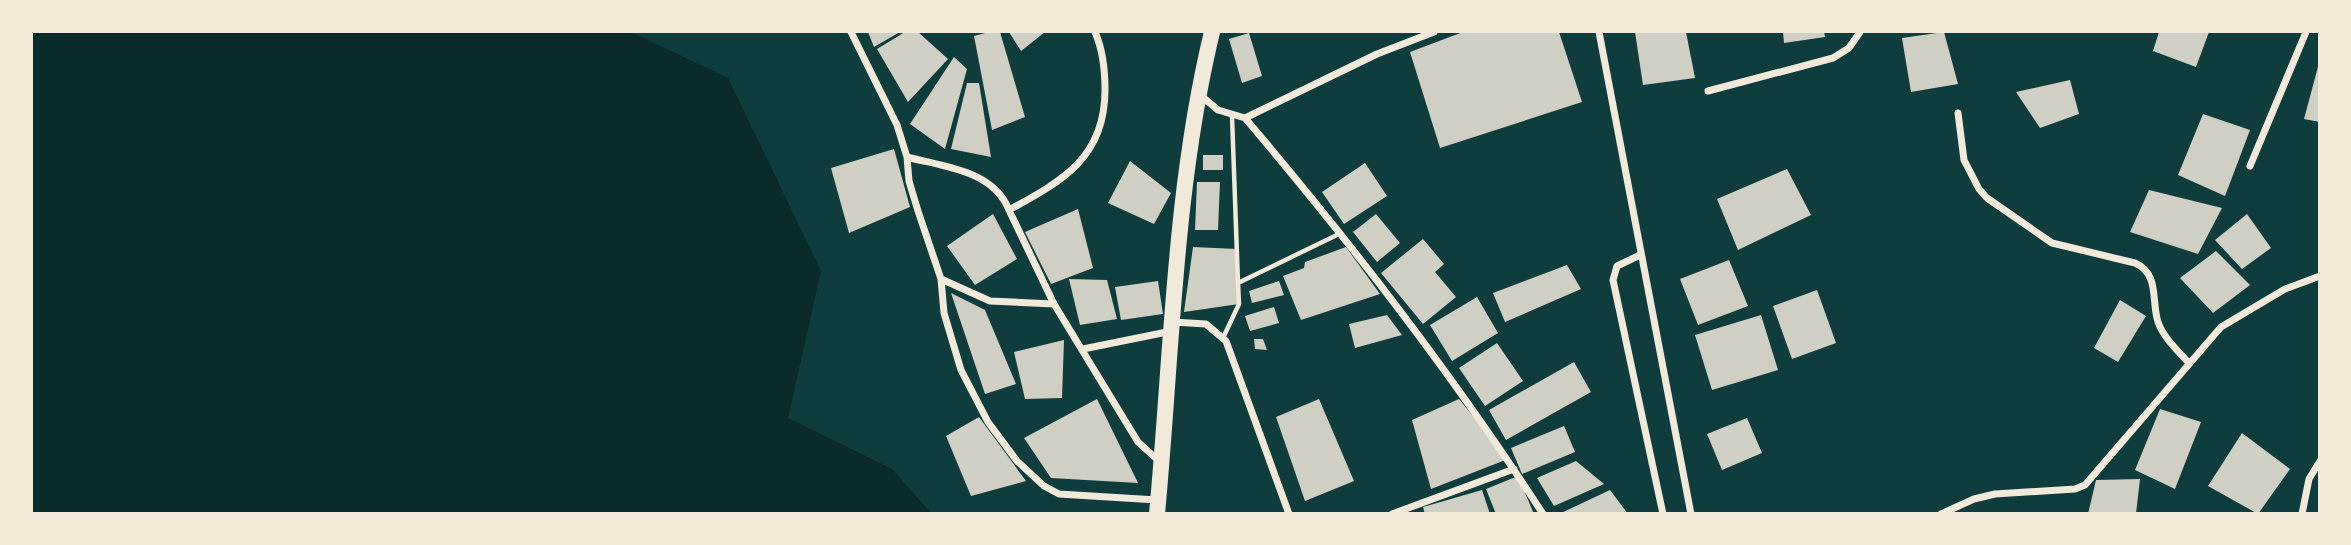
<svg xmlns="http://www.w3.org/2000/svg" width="2351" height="545" font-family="'Public Sans',sans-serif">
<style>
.water{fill:#0a2a2b}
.building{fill:#cfcfc3}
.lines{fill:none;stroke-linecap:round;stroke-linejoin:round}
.service{stroke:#f1e9da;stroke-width:4.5}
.minor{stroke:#f1e9da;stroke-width:7}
.primary{stroke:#f1e9da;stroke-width:16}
</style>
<rect width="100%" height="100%" fill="#0f3d3e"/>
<!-- water -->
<path class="water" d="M 32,32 L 631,32 L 728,78 L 821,271 L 788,418 L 892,469 L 931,513 L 32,513 Z"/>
<!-- building -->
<path class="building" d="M 868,32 L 900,32 L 874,47 Z
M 905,32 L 918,32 L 948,59 L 908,102 L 877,49 Z
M 989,32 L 1000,32 L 1025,117 L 992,130 L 974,36 Z
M 1009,32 L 1045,32 L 1021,51 Z
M 1463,32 L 1559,32 L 1582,102 L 1440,148 L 1410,52 Z
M 1635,32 L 1686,32 L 1695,78 L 1643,85 Z
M 1783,32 L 1824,32 L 1825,37 L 1784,43 Z
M 1944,32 L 1958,84 L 1911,92 L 1902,38 Z
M 2159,32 L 2209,32 L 2196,67 L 2153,51 Z
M 1249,33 L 1262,76 L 1242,83 L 1229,39 Z
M 954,57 L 967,69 L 945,149 L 910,124 Z
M 2319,63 L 2320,63 L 2320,122 L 2304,119 Z
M 2070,80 L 2079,114 L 2040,128 L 2016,92 Z
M 967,83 L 979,83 L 991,157 L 951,149 Z
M 2203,114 L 2250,130 L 2225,196 L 2178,175 Z
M 894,149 L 910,207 L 849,233 L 831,168 Z
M 1203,155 L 1223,155 L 1223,170 L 1203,170 Z
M 1130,161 L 1171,193 L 1154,224 L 1108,203 Z
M 1365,163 L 1387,196 L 1344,224 L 1322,192 Z
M 1787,169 L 1811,215 L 1738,250 L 1717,199 Z
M 1197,182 L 1220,182 L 1218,230 L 1195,230 Z
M 2149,190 L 2222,208 L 2198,254 L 2130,232 Z
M 1078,209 L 1093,268 L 1051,284 L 1025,232 Z
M 993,214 L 1017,259 L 975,285 L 947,246 Z
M 1376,214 L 1400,243 L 1377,262 L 1353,232 Z
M 2247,214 L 2271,248 L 2242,269 L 2215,240 Z
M 1423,239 L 1444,264 L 1435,272 L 1456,297 L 1423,324 L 1381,273 Z
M 1193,247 L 1237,249 L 1239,304 L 1184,312 Z
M 1346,247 L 1380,294 L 1301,320 L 1283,276 L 1304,268 L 1305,262 Z
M 2216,251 L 2250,285 L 2213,313 L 2180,278 Z
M 1729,260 L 1748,306 L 1698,325 L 1680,279 Z
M 1567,265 L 1581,289 L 1505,322 L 1493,293 Z
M 1069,279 L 1107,280 L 1117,319 L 1080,325 Z
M 1158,281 L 1163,314 L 1121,320 L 1115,287 Z
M 1279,281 L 1284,295 L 1252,303 L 1249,291 Z
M 1817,290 L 1836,343 L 1792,359 L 1773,306 Z
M 951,293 L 985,310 L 1016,384 L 985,394 Z
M 1477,297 L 1498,333 L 1452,361 L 1430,325 Z
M 2120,300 L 2146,316 L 2118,362 L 2094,348 Z
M 1274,307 L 1279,323 L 1250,331 L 1245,316 Z
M 1387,315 L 1402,335 L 1355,348 L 1349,324 Z
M 1761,315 L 1778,370 L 1712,390 L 1695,335 Z
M 1254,339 L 1263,339 L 1267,350 L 1255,349 Z
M 1064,340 L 1062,398 L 1025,399 L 1014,352 Z
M 1497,343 L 1523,381 L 1485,406 L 1459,368 Z
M 1574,362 L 1591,392 L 1506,440 L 1489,410 Z
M 1097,399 L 1138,483 L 1051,478 L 1024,438 Z
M 1319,399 L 1354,481 L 1305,501 L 1276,417 Z
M 1459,399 L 1508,459 L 1431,489 L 1412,420 Z
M 2160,409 L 2201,422 L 2175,489 L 2135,470 Z
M 979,417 L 1026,481 L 971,496 L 946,436 Z
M 1747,418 L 1762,453 L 1722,470 L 1707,434 Z
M 1564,426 L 1575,452 L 1522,474 L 1511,448 Z
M 2242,433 L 2290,469 L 2258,514 L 2208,486 Z
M 1576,461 L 1604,484 L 1554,506 L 1537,478 Z
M 1518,476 L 1534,514 L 1496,514 L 1486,489 Z
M 2140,479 L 2136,514 L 2088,514 L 2096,480 Z
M 1482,490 L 1490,514 L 1425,514 L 1423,507 Z
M 1610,490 L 1628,514 L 1559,514 Z"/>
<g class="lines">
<!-- service -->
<path class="service" d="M 1232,116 L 1238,283
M 1223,338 L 1239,304 L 1238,283 L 1341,233"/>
<!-- minor -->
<path class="minor" d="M 851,32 L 897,125 L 907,157 L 909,181 L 918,211 L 941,279 L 990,301 L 1054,304 L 1138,442 L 1159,461
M 1599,32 L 1691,514
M 1708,91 L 1833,58 L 1849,48 L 1860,32
M 1199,94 L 1218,110 L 1245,118 L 1377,54 L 1434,32
M 1958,113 L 1964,160 L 1979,189 L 1987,198 L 2052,243 L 2135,263 C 2160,274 2151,301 2158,322 C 2163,337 2178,351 2188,362
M 1245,118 C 1352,244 1453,375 1543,514
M 907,157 C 944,167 993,170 1009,210
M 2250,166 L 2306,32
M 1640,255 L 1617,266 L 1613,280 L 1663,514
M 941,279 L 944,313 L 961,370 L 988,422 L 1017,461 L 1044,486 L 1059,494 L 1157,500
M 1054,304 L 1009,210 C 1062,181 1105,158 1105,90 C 1105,70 1103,50 1095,32
M 1173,322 L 1206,324 L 1226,341 L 1289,514
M 1083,349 L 1172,331
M 1392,514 L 1514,469
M 1941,514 L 1974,499 L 1995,494 L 2075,489 L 2085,485 L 2221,327 L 2285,289 L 2320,276
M 2302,514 L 2309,479 L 2320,461"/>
<!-- primary -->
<path class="primary" d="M 1157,514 C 1172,353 1174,189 1212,32"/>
</g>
<!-- border -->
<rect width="2351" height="545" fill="none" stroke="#f1e9da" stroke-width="66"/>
</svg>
